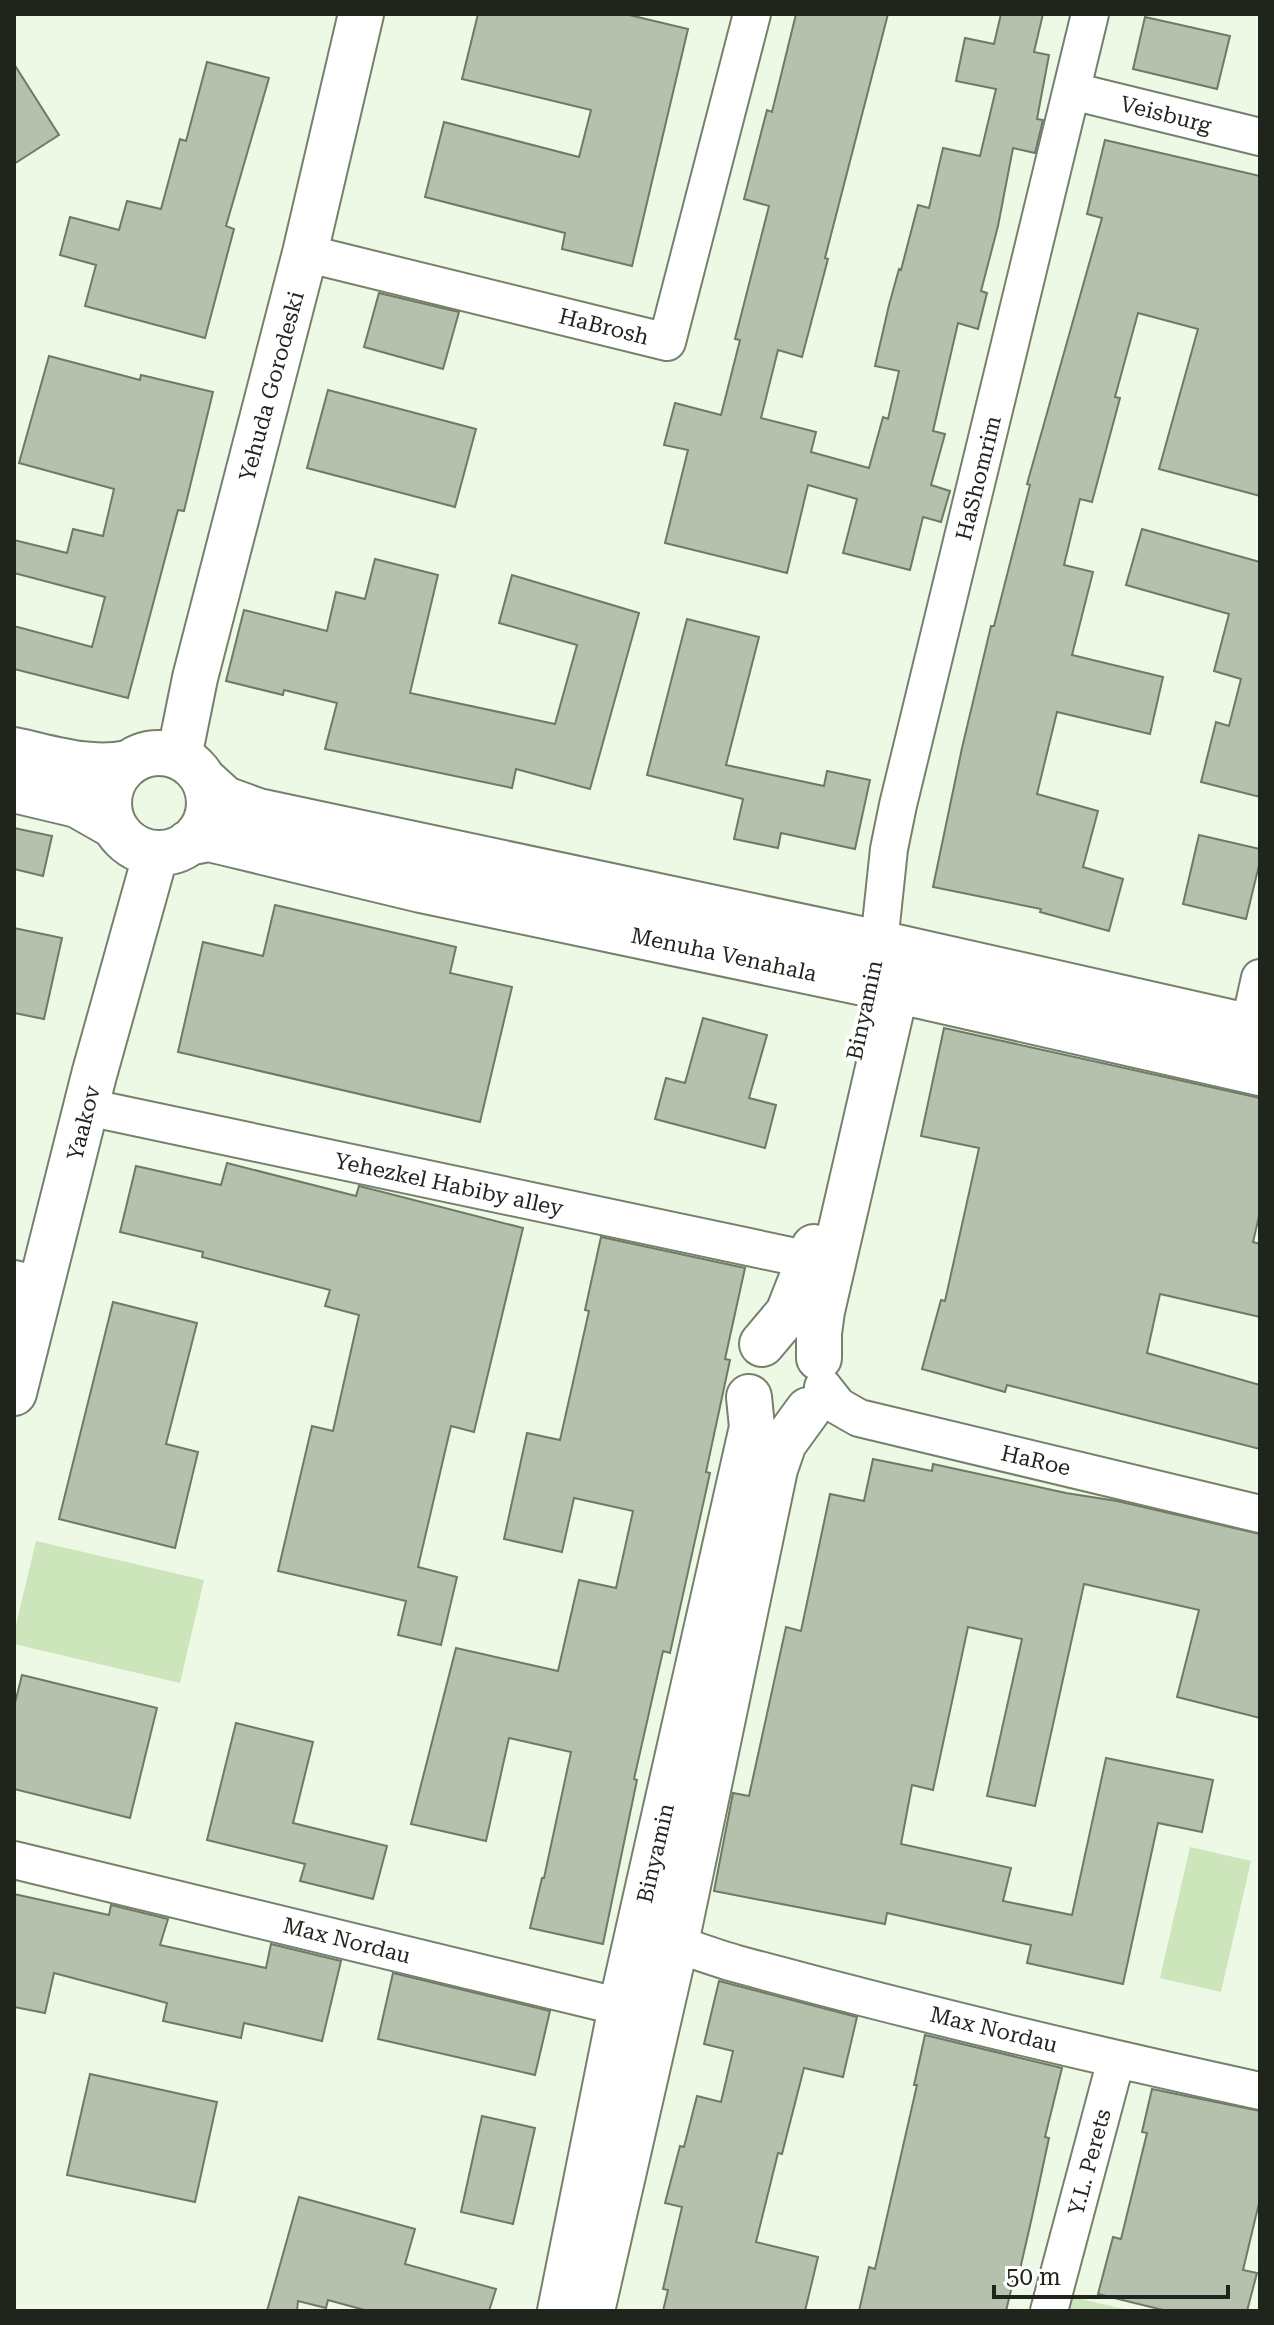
<svg xmlns="http://www.w3.org/2000/svg" width="1274" height="2325" font-family="'Roboto Serif',serif">
<style>
.green{fill:#cde5bb}
.building{fill:#b5c1ad;stroke:#6e7966;stroke-width:2}
.lines{fill:none;stroke-linecap:round;stroke-linejoin:round}
.street-casing{stroke:#75806d;stroke-width:40}
.secondary-casing{stroke:#75806d;stroke-width:48}
.street{stroke:#fff;stroke-width:36}
.secondary{stroke:#fff;stroke-width:44}
.labels{text-anchor:middle;stroke-width:8;stroke-linejoin:round;paint-order:stroke}
.street-label{font-size:22px;fill:#1f241c;stroke:#fff}
</style>
<rect width="100%" height="100%" fill="#edf9e4"/>
<!-- green -->
<path class="green" d="M 36,1541 L 204,1580 L 180,1683 L 14,1644 L 14,1633 Z
M 1190,1847 L 1251,1861 L 1221,1992 L 1160,1978 Z
M 1055,2293 L 1132,2311 L 1050,2311 Z"/>
<!-- building -->
<path class="building" d="M 478,14 L 625,14 L 688,29 L 632,266 L 562,249 L 565,233 L 425,197 L 444,122 L 579,157 L 591,110 L 462,79 Z
M 796,14 L 888,14 L 825,258 L 828,259 L 802,357 L 778,350 L 761,418 L 816,432 L 811,452 L 869,468 L 883,417 L 888,419 L 899,371 L 875,366 L 889,305 L 899,269 L 901,270 L 918,205 L 929,208 L 943,148 L 980,156 L 996,89 L 956,81 L 965,38 L 994,44 L 1001,14 L 1043,14 L 1034,52 L 1049,55 L 1037,119 L 1043,120 L 1035,153 L 1013,148 L 998,226 L 981,291 L 987,293 L 978,329 L 958,323 L 933,431 L 945,434 L 931,485 L 950,491 L 941,522 L 923,517 L 910,570 L 843,553 L 857,499 L 808,485 L 787,573 L 665,543 L 688,450 L 664,445 L 675,403 L 721,415 L 740,340 L 735,339 L 769,206 L 744,199 L 767,110 L 772,112 Z
M 1145,17 L 1230,36 L 1217,89 L 1133,69 Z
M 207,62 L 269,78 L 226,226 L 234,229 L 205,338 L 85,306 L 96,265 L 60,255 L 70,217 L 119,230 L 127,201 L 161,209 L 180,139 L 186,141 Z
M 14,64 L 59,135 L 14,164 Z
M 1105,140 L 1260,176 L 1260,496 L 1159,469 L 1198,329 L 1138,313 L 1115,397 L 1120,398 L 1092,502 L 1080,499 L 1064,565 L 1093,572 L 1072,655 L 1163,677 L 1150,734 L 1057,712 L 1037,794 L 1098,811 L 1083,867 L 1123,879 L 1109,931 L 1040,912 L 1041,909 L 933,887 L 962,748 L 991,626 L 994,626 L 1030,485 L 1027,484 L 1102,218 L 1087,214 Z
M 379,293 L 459,312 L 443,369 L 364,347 Z
M 49,356 L 140,380 L 141,375 L 213,392 L 184,511 L 178,510 L 128,698 L 14,669 L 14,626 L 92,647 L 105,597 L 14,573 L 14,540 L 67,553 L 73,529 L 103,536 L 114,489 L 19,463 Z
M 328,390 L 476,429 L 455,507 L 307,468 Z
M 1142,529 L 1260,562 L 1260,797 L 1201,782 L 1216,722 L 1229,726 L 1241,679 L 1214,671 L 1229,614 L 1126,585 Z
M 375,559 L 438,575 L 410,693 L 555,724 L 577,645 L 499,623 L 512,575 L 639,613 L 590,789 L 516,769 L 512,788 L 325,749 L 337,703 L 284,690 L 283,695 L 226,681 L 244,610 L 327,631 L 336,592 L 365,599 Z
M 687,619 L 759,637 L 726,765 L 824,786 L 827,771 L 870,780 L 855,849 L 781,833 L 778,848 L 734,839 L 743,799 L 647,775 Z
M 14,828 L 52,836 L 43,876 L 14,869 Z
M 1199,835 L 1260,849 L 1260,861 L 1246,919 L 1183,904 Z
M 275,905 L 456,947 L 450,973 L 512,987 L 480,1122 L 178,1052 L 203,942 L 263,956 Z
M 14,928 L 62,938 L 44,1019 L 14,1013 Z
M 703,1018 L 767,1035 L 749,1098 L 776,1105 L 765,1148 L 655,1119 L 666,1078 L 685,1083 Z
M 944,1028 L 1260,1098 L 1260,1212 L 1253,1242 L 1260,1244 L 1260,1317 L 1160,1294 L 1147,1353 L 1260,1385 L 1260,1449 L 1007,1385 L 1005,1392 L 922,1369 L 941,1300 L 945,1301 L 979,1148 L 921,1136 Z
M 227,1163 L 356,1196 L 359,1186 L 367,1188 L 523,1228 L 474,1432 L 451,1426 L 418,1567 L 457,1577 L 441,1645 L 398,1635 L 406,1601 L 278,1571 L 312,1426 L 333,1431 L 359,1315 L 325,1306 L 330,1290 L 202,1257 L 203,1252 L 120,1232 L 136,1166 L 221,1185 Z
M 601,1237 L 745,1268 L 725,1359 L 730,1360 L 706,1472 L 710,1473 L 670,1653 L 663,1651 L 634,1779 L 637,1780 L 603,1944 L 530,1928 L 542,1878 L 544,1878 L 571,1752 L 509,1738 L 486,1841 L 411,1824 L 456,1648 L 558,1671 L 579,1580 L 616,1588 L 633,1511 L 574,1498 L 562,1552 L 504,1539 L 527,1433 L 560,1440 L 589,1311 L 585,1310 Z
M 113,1302 L 197,1323 L 166,1444 L 198,1452 L 175,1548 L 59,1519 Z
M 873,1459 L 932,1471 L 933,1464 L 1066,1493 L 1117,1501 L 1260,1534 L 1260,1718 L 1177,1697 L 1199,1610 L 1084,1584 L 1035,1806 L 987,1796 L 1022,1639 L 968,1627 L 933,1790 L 912,1785 L 901,1844 L 1011,1868 L 1003,1901 L 1072,1915 L 1106,1758 L 1213,1780 L 1202,1832 L 1158,1823 L 1123,1984 L 1027,1963 L 1031,1945 L 887,1913 L 885,1924 L 714,1891 L 733,1793 L 749,1796 L 786,1627 L 801,1631 L 830,1494 L 864,1501 Z
M 22,1675 L 157,1708 L 130,1818 L 14,1789 L 14,1707 Z
M 236,1723 L 313,1742 L 293,1823 L 387,1846 L 373,1899 L 300,1881 L 305,1864 L 207,1840 Z
M 14,1894 L 109,1915 L 111,1905 L 168,1919 L 160,1945 L 266,1968 L 271,1944 L 341,1961 L 322,2041 L 244,2023 L 241,2038 L 163,2021 L 167,2003 L 54,1973 L 45,2013 L 14,2007 Z
M 393,1973 L 550,2011 L 535,2075 L 378,2039 Z
M 719,1981 L 857,2017 L 843,2077 L 804,2068 L 782,2154 L 778,2153 L 756,2242 L 818,2257 L 805,2311 L 663,2311 L 668,2290 L 663,2289 L 682,2207 L 665,2203 L 680,2146 L 684,2147 L 697,2096 L 721,2102 L 733,2051 L 704,2044 Z
M 925,2035 L 1062,2068 L 1045,2137 L 1049,2138 L 1032,2217 L 1018,2278 L 1014,2278 L 1006,2311 L 859,2311 L 869,2267 L 875,2269 L 917,2085 L 914,2085 Z
M 90,2074 L 217,2102 L 195,2202 L 67,2175 Z
M 1152,2089 L 1260,2111 L 1260,2199 L 1243,2270 L 1257,2273 L 1247,2311 L 1167,2311 L 1098,2294 L 1113,2237 L 1121,2239 L 1147,2133 L 1142,2132 Z
M 482,2116 L 535,2128 L 513,2224 L 461,2212 Z
M 299,2197 L 415,2229 L 405,2264 L 496,2289 L 489,2311 L 368,2311 L 328,2300 L 326,2308 L 298,2301 L 297,2311 L 267,2311 Z"/>
<g class="lines">
<defs>
<path id="street" d="M 1072,91 L 1260,137
M 305,253 L 667,342 L 752,14
M 879,943 L 889,849 L 898,805 L 1090,14
M 1249,1027 L 1260,978
M 87,1107 L 810,1260
M 14,1279 L 42,1286
M 823,1387 L 838,1406 L 859,1418 L 1260,1514
M 14,1860 L 621,2007 L 634,2029
M 650,1936 C 680,1944 708,1956 737,1964 C 910,2011 1085,2053 1260,2091
M 1049,2311 L 1116,2060"/>
<path id="secondary" d="M 14,750 C 52,758 89,771 128,763
M109 803a50 50 0 1 1 100 0a50 50 0 1 1-100 0Z
M 179,757 L 195,678 L 305,253 L 361,14
M 203,779 L 225,799 L 258,811 L 879,943 L 1260,1029
M 14,790 L 77,805 L 114,826
M 188,843 L 209,839 L 226,843 L 421,890 L 868,984 L 1260,1073
M 762,1344 L 788,1313 L 814,1247
M 819,1358 L 819,1333 L 822,1311 L 896,990 L 897,963
M 14,1393 L 94,1075 L 156,853
M 560,2311 L 621,2007 L 752,1427 L 749,1397
M 592,2311 L 676,1943 L 775,1469 L 784,1443 L 808,1410"/>
</defs>
<!-- street casing -->
<use href="#street" class="street-casing"/>
<!-- secondary casing -->
<use href="#secondary" class="secondary-casing"/>
<!-- street -->
<use href="#street" class="street"/>
<!-- secondary -->
<use href="#secondary" class="secondary"/>
</g>
<g class="labels">
<!-- street labels -->
<g class="street-label">
<text transform="translate(1166 114) rotate(14)" y="8">Veisburg</text>
<text transform="translate(604 326) rotate(14)" y="8">HaBrosh</text>
<text transform="translate(271 386) rotate(-75)" y="8">Yehuda Gorodeski</text>
<text transform="translate(978 478) rotate(-76)" y="8">HaShomrim</text>
<text transform="translate(724 954) rotate(12)" y="8">Menuha Venahala</text>
<text transform="translate(864 1010) rotate(-78)" y="8">Binyamin</text>
<text transform="translate(83 1123) rotate(-76)" y="8">Yaakov</text>
<text transform="translate(449 1184) rotate(12)" y="8">Yehezkel Habiby alley</text>
<text transform="translate(1036 1460) rotate(13)" y="8">HaRoe</text>
<text transform="translate(655 1853) rotate(-77)" y="8">Binyamin</text>
<text transform="translate(347 1940) rotate(14)" y="8">Max Nordau</text>
<text transform="translate(994 2029) rotate(14)" y="8">Max Nordau</text>
<text transform="translate(1089 2162) rotate(-75)" y="8">Y.L. Perets</text>
</g>
</g>
<!-- border -->
<rect width="1274" height="2325" fill="none" stroke="#1f241c" stroke-width="32"/>
<!-- scale -->
<path d="M994 2285v12h234v-12" fill="none" stroke="#1f241c" stroke-width="4"/>
<text x="1006" y="2285" font-size="24" fill="#1f241c" stroke="#ffffff" stroke-width="6" paint-order="stroke">50 m</text>
</svg>
